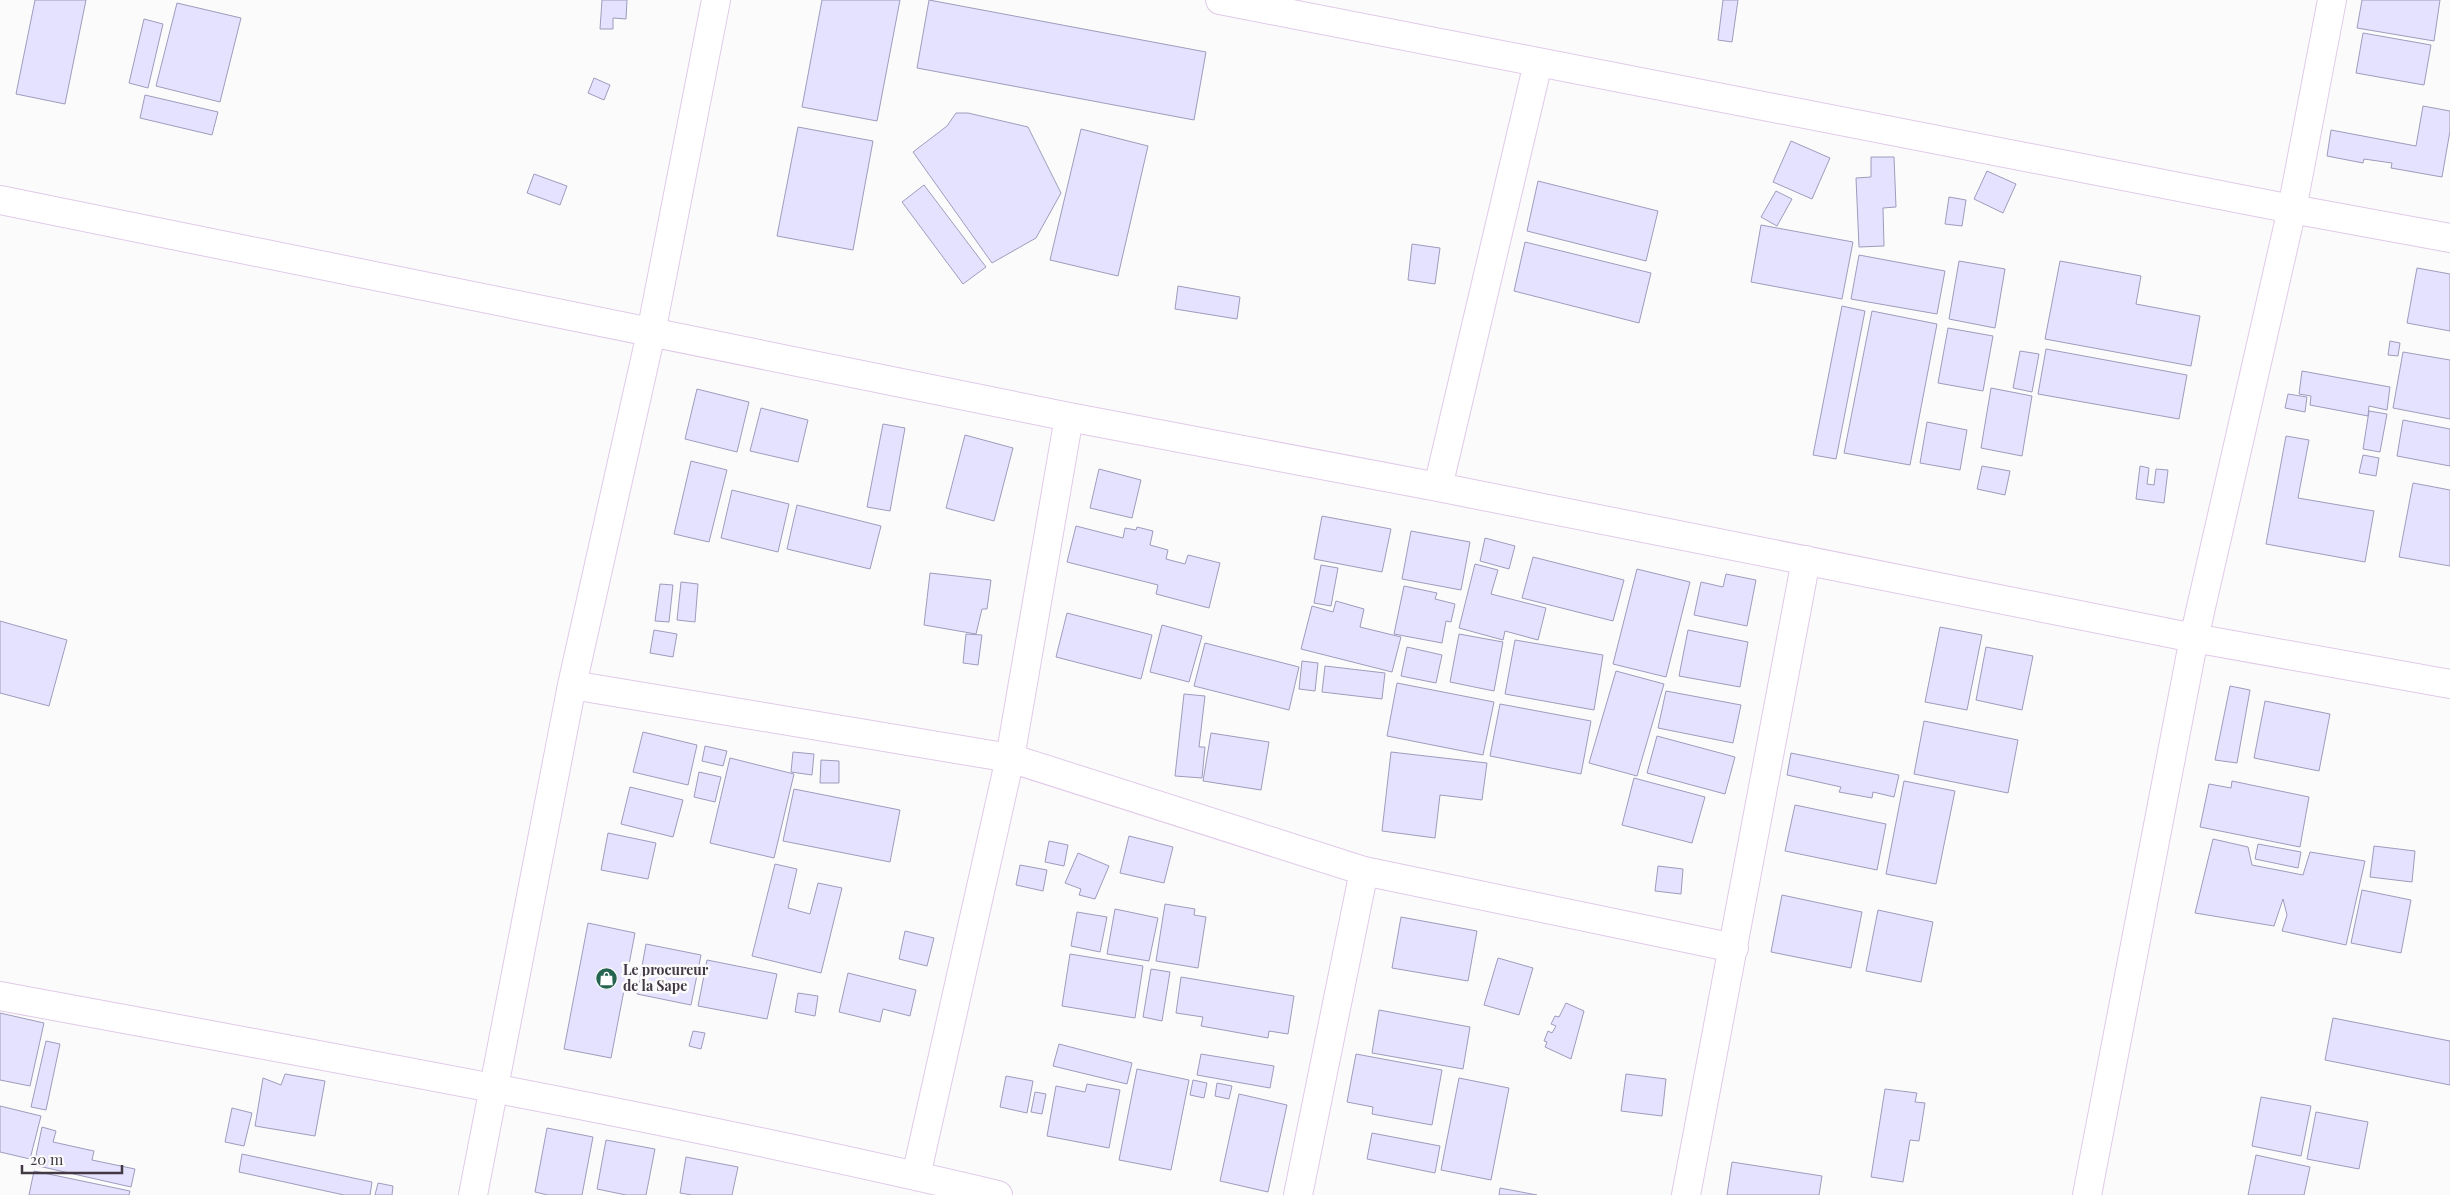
<svg xmlns="http://www.w3.org/2000/svg" width="2450" height="1195" font-family="'Playfair Display',serif">
<style>
.building{fill:#e4e2fe;stroke:#9e9cbc}
.lines{fill:none;stroke-linecap:round;stroke-linejoin:round}
.street-casing{stroke:#e0cae8;stroke-width:30}
.street{stroke:#fff;stroke-width:28}
.labels{text-anchor:middle;stroke-width:5;stroke-linejoin:round;paint-order:stroke}
.poi-label{font-size:14px;font-weight:bold;fill:#423945;stroke:#fbfbfb;text-anchor:start}
</style>
<rect width="100%" height="100%" fill="#fbfbfb"/>
<!-- building -->
<path class="building" d="M 35,0 L 86,0 L 65,104 L 16,94 Z
M 602,0 L 627,0 L 626,19 L 613,18 L 613,29 L 600,29 Z
M 822,0 L 900,0 L 877,121 L 802,107 Z
M 929,0 L 1206,52 L 1194,120 L 917,68 Z
M 1723,0 L 1738,0 L 1732,42 L 1718,40 Z
M 2362,0 L 2440,0 L 2434,41 L 2357,28 Z
M 177,3 L 241,18 L 220,102 L 156,86 Z
M 144,19 L 163,24 L 148,88 L 129,83 Z
M 2363,33 L 2431,45 L 2424,85 L 2356,73 Z
M 594,78 L 610,85 L 604,100 L 588,93 Z
M 145,95 L 218,112 L 212,135 L 140,118 Z
M 2423,106 L 2450,111 L 2450,131 L 2442,177 L 2391,168 L 2392,163 L 2364,159 L 2363,163 L 2327,156 L 2331,130 L 2416,146 Z
M 956,113 L 968,113 L 1028,127 L 1061,193 L 1036,238 L 992,263 L 913,152 L 947,126 Z
M 798,127 L 873,141 L 853,250 L 777,236 Z
M 1081,129 L 1148,146 L 1118,276 L 1050,260 Z
M 1791,141 L 1830,158 L 1812,199 L 1773,182 Z
M 1871,157 L 1894,157 L 1896,207 L 1883,208 L 1884,246 L 1859,247 L 1856,178 L 1871,177 Z
M 1987,171 L 2016,184 L 2003,213 L 1974,199 Z
M 534,174 L 567,186 L 560,205 L 527,193 Z
M 1538,181 L 1658,211 L 1646,261 L 1527,231 Z
M 924,185 L 986,267 L 963,284 L 902,202 Z
M 1776,191 L 1792,199 L 1777,226 L 1761,217 Z
M 1949,197 L 1966,200 L 1962,226 L 1945,224 Z
M 1761,225 L 1853,242 L 1842,299 L 1751,282 Z
M 1525,242 L 1651,273 L 1639,323 L 1514,291 Z
M 1412,244 L 1440,248 L 1435,284 L 1408,280 Z
M 1859,255 L 1945,271 L 1937,314 L 1851,299 Z
M 1959,261 L 2005,269 L 1995,328 L 1949,319 Z
M 2060,261 L 2141,276 L 2136,304 L 2200,316 L 2191,366 L 2045,339 Z
M 2417,268 L 2450,274 L 2450,331 L 2407,323 Z
M 1178,286 L 1240,297 L 1237,319 L 1175,309 Z
M 1842,306 L 1865,311 L 1836,459 L 1813,455 Z
M 1872,311 L 1937,324 L 1910,465 L 1844,453 Z
M 1948,328 L 1993,336 L 1983,391 L 1938,383 Z
M 2390,341 L 2400,343 L 2398,356 L 2388,355 Z
M 2046,349 L 2187,375 L 2179,419 L 2038,394 Z
M 2020,351 L 2039,354 L 2032,392 L 2013,388 Z
M 2403,352 L 2450,360 L 2450,419 L 2393,408 Z
M 2302,371 L 2390,387 L 2387,410 L 2369,406 L 2368,416 L 2310,405 L 2311,396 L 2299,394 Z
M 1991,388 L 2032,396 L 2022,456 L 1981,448 Z
M 697,389 L 749,402 L 737,452 L 685,439 Z
M 2288,394 L 2307,397 L 2305,412 L 2285,408 Z
M 761,408 L 808,420 L 798,462 L 750,451 Z
M 2369,411 L 2387,414 L 2380,452 L 2363,449 Z
M 2403,420 L 2450,429 L 2450,466 L 2397,456 Z
M 1927,422 L 1967,430 L 1960,470 L 1920,463 Z
M 883,424 L 905,428 L 890,511 L 867,507 Z
M 965,435 L 1013,448 L 994,521 L 946,508 Z
M 2286,436 L 2309,440 L 2298,498 L 2374,511 L 2365,562 L 2266,544 Z
M 2363,455 L 2379,458 L 2376,476 L 2359,473 Z
M 691,461 L 727,470 L 709,542 L 674,534 Z
M 1982,466 L 2010,471 L 2005,495 L 1977,489 Z
M 2140,466 L 2149,468 L 2147,484 L 2154,485 L 2156,469 L 2168,470 L 2164,503 L 2136,499 Z
M 1099,469 L 1141,480 L 1132,518 L 1090,508 Z
M 2413,483 L 2450,490 L 2450,566 L 2399,557 Z
M 732,490 L 789,504 L 778,552 L 721,538 Z
M 797,505 L 881,526 L 870,569 L 787,549 Z
M 1322,516 L 1391,529 L 1382,572 L 1314,559 Z
M 1076,526 L 1123,538 L 1125,528 L 1136,530 L 1137,527 L 1153,531 L 1150,545 L 1168,550 L 1166,559 L 1185,564 L 1188,555 L 1220,563 L 1209,608 L 1156,594 L 1158,585 L 1067,562 Z
M 1411,531 L 1470,542 L 1461,590 L 1402,579 Z
M 1485,538 L 1515,546 L 1509,569 L 1480,561 Z
M 1533,557 L 1624,580 L 1613,621 L 1522,598 Z
M 1475,564 L 1498,570 L 1491,594 L 1546,608 L 1538,640 L 1505,631 L 1503,640 L 1459,628 Z
M 1321,565 L 1338,568 L 1331,606 L 1314,603 Z
M 1637,569 L 1690,582 L 1666,677 L 1613,664 Z
M 930,573 L 991,580 L 987,609 L 982,609 L 976,634 L 924,625 Z
M 1726,574 L 1756,580 L 1747,626 L 1694,615 L 1701,582 L 1723,587 Z
M 681,582 L 698,584 L 695,622 L 677,620 Z
M 660,584 L 673,585 L 669,622 L 655,621 Z
M 1404,586 L 1437,593 L 1435,599 L 1455,604 L 1451,622 L 1446,621 L 1442,643 L 1394,634 Z
M 1336,601 L 1364,609 L 1360,627 L 1401,637 L 1392,672 L 1301,649 L 1312,606 L 1333,612 Z
M 1067,613 L 1152,635 L 1141,679 L 1056,657 Z
M 0,621 L 67,640 L 49,706 L 0,693 Z
M 1162,625 L 1202,636 L 1189,682 L 1150,672 Z
M 1940,627 L 1982,635 L 1967,710 L 1925,702 Z
M 654,630 L 677,634 L 673,657 L 650,653 Z
M 1688,630 L 1748,642 L 1740,687 L 1679,676 Z
M 966,634 L 982,635 L 978,665 L 963,663 Z
M 1459,634 L 1503,642 L 1494,691 L 1450,682 Z
M 1515,640 L 1603,655 L 1594,710 L 1505,694 Z
M 1205,643 L 1299,667 L 1289,710 L 1194,686 Z
M 1407,647 L 1442,655 L 1436,683 L 1401,676 Z
M 1986,647 L 2033,656 L 2022,710 L 1976,700 Z
M 1302,661 L 1318,663 L 1315,691 L 1299,689 Z
M 1325,666 L 1385,673 L 1382,699 L 1322,692 Z
M 1616,671 L 1664,684 L 1637,776 L 1589,763 Z
M 1397,683 L 1494,702 L 1483,755 L 1387,736 Z
M 2230,686 L 2250,690 L 2237,763 L 2215,760 Z
M 1666,691 L 1741,705 L 1733,743 L 1658,728 Z
M 1184,694 L 1205,696 L 1199,747 L 1205,747 L 1202,778 L 1175,776 Z
M 2265,701 L 2330,714 L 2319,771 L 2254,758 Z
M 1500,704 L 1591,721 L 1581,774 L 1490,756 Z
M 1924,721 L 2018,740 L 2008,793 L 1914,774 Z
M 643,732 L 697,745 L 688,785 L 633,772 Z
M 1211,733 L 1269,742 L 1261,790 L 1203,781 Z
M 1657,736 L 1735,757 L 1725,794 L 1647,773 Z
M 705,746 L 727,751 L 723,766 L 702,761 Z
M 793,752 L 814,754 L 812,775 L 791,772 Z
M 1391,752 L 1487,763 L 1482,800 L 1440,795 L 1435,838 L 1382,831 Z
M 1791,753 L 1899,775 L 1894,797 L 1873,792 L 1872,798 L 1839,792 L 1841,787 L 1787,775 Z
M 730,758 L 794,774 L 774,858 L 710,843 Z
M 821,760 L 839,761 L 839,783 L 820,783 Z
M 699,772 L 721,777 L 715,802 L 694,797 Z
M 1634,778 L 1705,797 L 1692,843 L 1622,825 Z
M 1904,781 L 1955,791 L 1936,884 L 1886,874 Z
M 2232,781 L 2309,797 L 2300,847 L 2200,827 L 2209,784 L 2231,788 Z
M 630,787 L 683,800 L 673,837 L 621,824 Z
M 794,789 L 900,810 L 890,862 L 783,841 Z
M 1795,805 L 1886,824 L 1877,870 L 1785,851 Z
M 608,833 L 656,843 L 648,879 L 601,870 Z
M 1129,836 L 1173,847 L 1164,883 L 1120,873 Z
M 2213,839 L 2248,847 L 2252,865 L 2303,875 L 2310,852 L 2365,861 L 2346,945 L 2282,931 L 2287,915 L 2283,899 L 2274,926 L 2195,913 Z
M 1049,841 L 1068,845 L 1064,866 L 1045,862 Z
M 2258,844 L 2301,852 L 2298,868 L 2255,859 Z
M 2374,846 L 2415,851 L 2412,882 L 2370,877 Z
M 1078,853 L 1109,866 L 1095,899 L 1079,895 L 1081,889 L 1065,883 Z
M 775,864 L 797,869 L 788,908 L 810,914 L 818,883 L 842,888 L 821,973 L 752,956 Z
M 1020,865 L 1047,870 L 1043,891 L 1016,885 Z
M 1658,866 L 1683,869 L 1681,894 L 1655,891 Z
M 2362,890 L 2411,900 L 2401,953 L 2351,943 Z
M 1782,895 L 1862,912 L 1851,968 L 1771,952 Z
M 1165,904 L 1195,909 L 1194,915 L 1206,917 L 1198,968 L 1156,961 Z
M 1115,909 L 1158,918 L 1149,961 L 1107,954 Z
M 1878,910 L 1933,922 L 1921,982 L 1866,971 Z
M 1077,912 L 1107,917 L 1100,952 L 1071,946 Z
M 1401,917 L 1477,931 L 1468,981 L 1392,968 Z
M 588,923 L 635,933 L 611,1058 L 564,1049 Z
M 905,931 L 934,938 L 927,966 L 899,959 Z
M 646,944 L 701,955 L 691,1005 L 637,994 Z
M 1070,954 L 1143,966 L 1135,1018 L 1062,1006 Z
M 1498,958 L 1533,968 L 1519,1015 L 1484,1005 Z
M 707,960 L 777,974 L 767,1019 L 698,1006 Z
M 1151,969 L 1170,972 L 1162,1021 L 1143,1017 Z
M 848,973 L 916,990 L 910,1016 L 883,1009 L 880,1022 L 839,1012 Z
M 1181,977 L 1294,996 L 1288,1034 L 1269,1031 L 1268,1038 L 1201,1026 L 1203,1017 L 1176,1013 Z
M 798,993 L 818,996 L 815,1016 L 795,1012 Z
M 1566,1003 L 1584,1011 L 1571,1059 L 1545,1047 L 1547,1042 L 1544,1041 L 1548,1031 L 1552,1033 L 1556,1026 L 1551,1024 L 1555,1016 L 1559,1017 Z
M 1379,1010 L 1470,1027 L 1463,1069 L 1372,1053 Z
M 0,1013 L 44,1023 L 30,1086 L 0,1080 Z
M 2333,1018 L 2450,1041 L 2450,1085 L 2325,1060 Z
M 693,1031 L 705,1033 L 701,1049 L 689,1046 Z
M 46,1041 L 60,1044 L 46,1110 L 31,1107 Z
M 1059,1044 L 1132,1063 L 1127,1084 L 1053,1066 Z
M 1201,1054 L 1274,1066 L 1270,1088 L 1197,1075 Z
M 1356,1054 L 1442,1070 L 1432,1125 L 1372,1114 L 1373,1107 L 1347,1102 Z
M 1137,1069 L 1189,1080 L 1171,1170 L 1119,1160 Z
M 285,1074 L 325,1081 L 315,1136 L 255,1126 L 263,1078 L 281,1085 Z
M 1626,1074 L 1666,1079 L 1662,1116 L 1621,1111 Z
M 1006,1076 L 1033,1081 L 1027,1113 L 1000,1107 Z
M 1459,1078 L 1509,1088 L 1491,1180 L 1441,1170 Z
M 1193,1080 L 1207,1083 L 1204,1098 L 1190,1095 Z
M 1217,1083 L 1232,1086 L 1229,1099 L 1215,1096 Z
M 1087,1084 L 1120,1090 L 1109,1148 L 1047,1136 L 1056,1086 L 1085,1092 Z
M 1885,1089 L 1917,1093 L 1915,1102 L 1925,1103 L 1919,1141 L 1910,1140 L 1903,1182 L 1871,1177 Z
M 1035,1092 L 1046,1094 L 1042,1114 L 1031,1112 Z
M 1239,1094 L 1287,1105 L 1268,1192 L 1220,1181 Z
M 2261,1097 L 2311,1106 L 2301,1156 L 2252,1146 Z
M 0,1106 L 41,1116 L 30,1159 L 0,1152 Z
M 232,1108 L 252,1113 L 244,1146 L 225,1142 Z
M 2316,1112 L 2368,1122 L 2359,1169 L 2307,1159 Z
M 42,1127 L 56,1131 L 53,1142 L 94,1151 L 92,1160 L 135,1169 L 131,1187 L 34,1165 Z
M 547,1128 L 593,1137 L 582,1195 L 548,1195 L 535,1192 Z
M 1372,1133 L 1440,1146 L 1435,1173 L 1367,1159 Z
M 606,1140 L 655,1149 L 646,1195 L 626,1195 L 597,1189 Z
M 242,1154 L 372,1182 L 370,1195 L 344,1195 L 239,1172 Z
M 2256,1155 L 2310,1167 L 2304,1195 L 2248,1195 Z
M 686,1157 L 738,1167 L 732,1195 L 692,1195 L 680,1193 Z
M 1732,1162 L 1822,1176 L 1819,1195 L 1727,1195 Z
M 34,1171 L 130,1191 L 129,1195 L 29,1195 Z
M 378,1183 L 393,1186 L 392,1195 L 375,1195 Z
M 1500,1188 L 1537,1195 L 1499,1195 Z"/>
<g class="lines">
<defs>
<path id="street" d="M 1220,0 L 2292,209 L 2450,238
M 0,200 L 1069,417 L 1438,487 L 2194,638 L 2450,684
M 1438,487 L 1538,63
M 572,685 L 1010,758 L 1364,871 L 1734,948
M 0,996 C 333,1058 668,1117 998,1195
M 916,1176 L 1010,758 L 1069,417
M 473,1195 L 572,685 L 651,333 L 716,0
M 1298,1195 L 1364,871
M 1686,1195 L 1806,560
M 2087,1195 L 2194,638 L 2292,209 L 2332,0"/>
</defs>
<!-- street casing -->
<use href="#street" class="street-casing"/>
<!-- street -->
<use href="#street" class="street"/>
</g>
<!-- icons -->
<defs>
<symbol id="shop-disc" viewBox="-11 -11 22 22"><circle r="9.5" fill="#246451" stroke="#fbfbfb"/><path d="M-5-2.5h2.3a2.7 3.5 0 0 1 5.4 0H5L5.5 6h-11ZM-1.5-2.5h3a1.5 2.3 0 0 0-3 0Z" fill="#fff"/></symbol>
</defs>
<g fill-rule="evenodd">
<use href="#shop-disc" x="594" y="966" width="25" height="25"/>
</g>
<g class="labels">
<!-- poi labels -->
<g class="poi-label">
<text x="623" y="975">Le procureur<tspan x="623" dy="16">de la Sape</tspan></text>
</g>
</g>
<!-- scale -->
<path d="M22 1165v8h100v-8" fill="none" stroke="#423945" stroke-width="2.5"/>
<text x="30" y="1165" font-size="15" fill="#423945" stroke="#fbfbfb" stroke-width="4" paint-order="stroke">20 m</text>
</svg>
